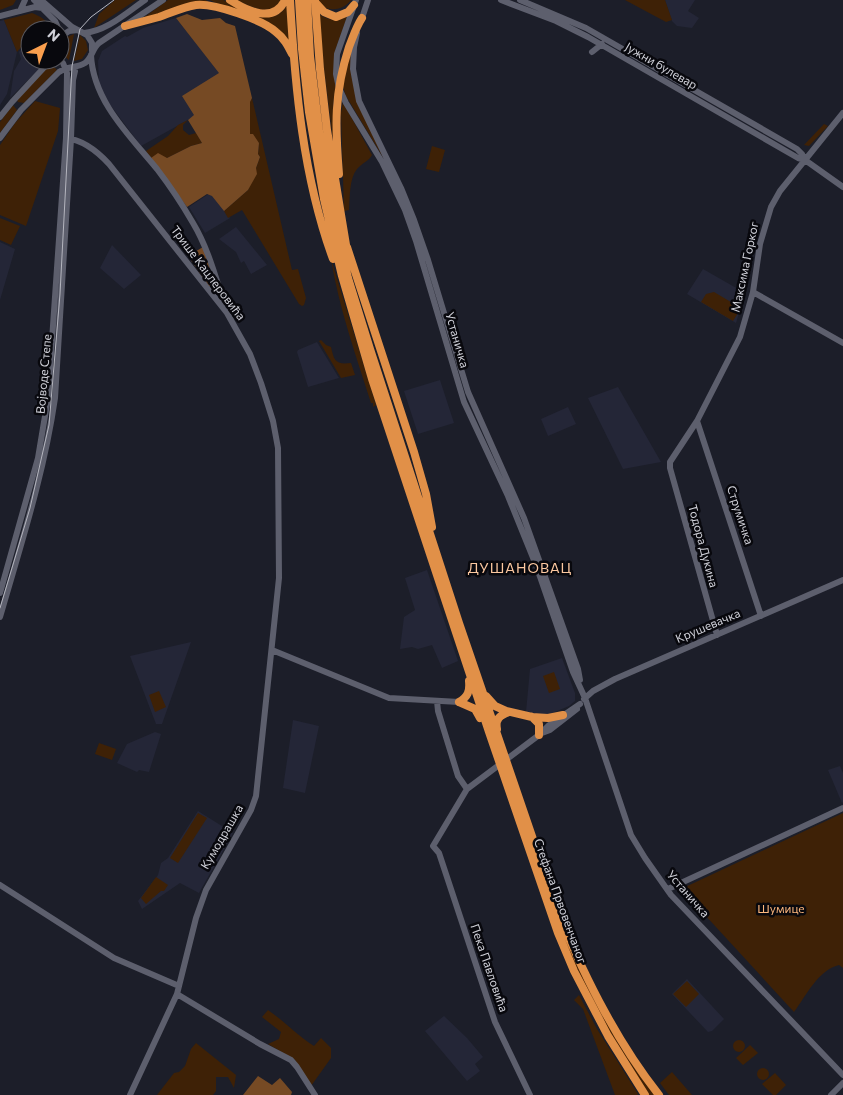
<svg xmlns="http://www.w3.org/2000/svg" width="843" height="1095" font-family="Commissioner,sans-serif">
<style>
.built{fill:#242637}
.green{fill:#3e2106}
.forest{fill:#764a24}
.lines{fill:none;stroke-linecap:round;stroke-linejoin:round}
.secondary{stroke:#5d5f6d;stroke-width:6}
.highway{stroke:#e19048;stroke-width:8}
.tram{stroke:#b5b6bf;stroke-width:1}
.labels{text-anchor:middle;stroke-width:5;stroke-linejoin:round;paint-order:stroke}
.street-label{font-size:12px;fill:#d0d1d9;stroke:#08080d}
.park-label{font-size:12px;fill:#feb87e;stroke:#08080d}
.neighbourhood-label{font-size:14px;letter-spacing:1px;fill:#fcc8a0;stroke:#08080d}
</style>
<rect width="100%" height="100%" fill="#1c1e29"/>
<!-- built -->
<path class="built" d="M 665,0 L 695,0 L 688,11 L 699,18 L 692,28 L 677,26 L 672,21 Z
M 176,18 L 220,73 L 195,116 L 141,146 L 111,106 L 99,84 L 98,61 L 102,51 L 125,36 L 127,37 L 143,28 Z
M 4,20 L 17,52 L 7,94 L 0,105 L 0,21 Z
M 26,44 L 30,45 L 30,60 L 47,61 L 10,98 L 14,71 L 21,59 L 19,52 Z
M 210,193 L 214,195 L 230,218 L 205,233 L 189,207 Z
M 236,227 L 267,265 L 251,274 L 244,261 L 241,263 L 236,252 L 219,239 Z
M 0,242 L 15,249 L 0,300 Z
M 112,245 L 141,275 L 124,289 L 100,268 Z
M 703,269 L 745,293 L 736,323 L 687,294 Z
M 317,342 L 339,378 L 308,387 L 297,352 L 298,350 Z
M 440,380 L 454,423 L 418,434 L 404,391 Z
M 618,387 L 661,462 L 623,469 L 588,398 Z
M 568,407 L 576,424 L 548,436 L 541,419 Z
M 427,570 L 458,661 L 442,668 L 432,645 L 418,649 L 412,647 L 400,649 L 404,617 L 415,610 L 405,578 Z
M 191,642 L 162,724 L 156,724 L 130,656 Z
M 562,658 L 575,693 L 575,701 L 569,706 L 550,714 L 536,714 L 526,712 L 530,669 Z
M 293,720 L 319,726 L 305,793 L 283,788 Z
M 155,732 L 161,734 L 149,772 L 139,770 L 137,772 L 117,763 L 127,744 Z
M 840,766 L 843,773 L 843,802 L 842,803 L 828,770 Z
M 198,811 L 233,833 L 199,893 L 180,883 L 142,909 L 138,901 L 158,875 L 161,863 L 168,858 Z
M 687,979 L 724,1019 L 712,1031 L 708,1032 L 672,994 Z
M 444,1016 L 467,1038 L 483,1057 L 475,1064 L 480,1071 L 467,1081 L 425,1031 Z"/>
<!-- green -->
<path class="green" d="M 0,0 L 16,0 L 13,5 L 0,10 Z
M 115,0 L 136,0 L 94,28 L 99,14 Z
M 168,0 L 206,0 L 210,4 L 139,21 Z
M 210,0 C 214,0 219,0 223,0 C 227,1 232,6 237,8 C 253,16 276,25 287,5 L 290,44 L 287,40 Z
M 237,0 L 281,0 C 271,18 251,7 237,0 Z
M 318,0 L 351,0 C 343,10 333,11 322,7 Z
M 625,0 L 665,0 L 672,20 L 666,22 Z
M 32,13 C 40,16 49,21 50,30 L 30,30 L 30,44 L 25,43 L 17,52 L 4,20 Z
M 317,13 C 328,20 334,22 347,17 L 335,51 L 336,86 L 333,104 L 333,135 L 338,180 Z
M 74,34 L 69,60 L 63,55 L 61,45 L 67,37 Z
M 80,35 L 86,41 L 88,50 L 82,59 L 74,61 Z
M 352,49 L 351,75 L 387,164 L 346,96 L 342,84 Z
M 51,64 L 57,70 L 24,103 L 18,102 L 17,100 Z
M 252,98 L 292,270 L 298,269 L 306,298 L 304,305 L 302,306 L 299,304 L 242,210 L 228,218 L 224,211 L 248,190 L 260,157 L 258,154 L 259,143 L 250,134 L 250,102 Z
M 35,101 L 60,108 L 58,131 L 26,226 L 0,215 L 0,145 L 15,123 Z
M 343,102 L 372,155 C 369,161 362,163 357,169 C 349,179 350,197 349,210 L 344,211 L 341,113 Z
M 13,105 L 17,110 L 0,133 L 0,122 Z
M 188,120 L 183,125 L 183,130 L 189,135 L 196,133 L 202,143 L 191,146 L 167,158 L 151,158 L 146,151 L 168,136 L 178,125 Z
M 824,124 L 828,126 L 809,146 L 804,145 Z
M 432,146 L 445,150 L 439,172 L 426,169 Z
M 0,218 L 20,226 L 11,245 L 0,240 Z
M 331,259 L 376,405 L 373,407 L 373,403 L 371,403 C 356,356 339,308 331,259 Z
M 714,292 L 741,308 L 733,321 L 701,302 L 706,294 Z
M 321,340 L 326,345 L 331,347 C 334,361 336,365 351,363 L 355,375 L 341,378 L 319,341 Z
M 554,672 L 560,689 L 549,693 L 543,676 Z
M 159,691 L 166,707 L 155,712 L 149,695 Z
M 99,743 L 116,749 L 112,760 L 95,754 Z
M 198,813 L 207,818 L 178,863 L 170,858 Z
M 843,813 L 843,968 L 839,965 C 818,970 806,996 794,1012 L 681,889 Z
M 156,877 L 168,885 L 164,891 L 161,891 L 146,904 L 141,898 Z
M 556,919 L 655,1095 L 649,1095 L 605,1027 L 579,975 Z
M 687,981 L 699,994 L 686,1007 L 673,994 Z
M 579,995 L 597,1029 L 638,1094 L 637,1095 L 615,1095 L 583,1009 L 574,1000 Z
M 268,1010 C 284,1021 298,1036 314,1046 L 321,1038 L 331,1048 L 331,1058 L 311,1086 L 295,1060 L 268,1044 L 279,1039 L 281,1032 L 262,1017 Z
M733 1046a6 6 0 1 1 12 0a6 6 0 1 1-12 0Z
M 196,1043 L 236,1075 L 234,1088 L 228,1077 L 216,1077 L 216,1091 L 213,1095 L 157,1095 L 174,1073 L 179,1072 L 185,1066 L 191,1049 Z
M 750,1045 L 758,1053 L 743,1065 L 736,1058 Z
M757 1074a6 6 0 1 1 12 0a6 6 0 1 1-12 0Z
M 672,1072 L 692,1095 L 669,1095 L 660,1083 Z
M 775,1073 L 786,1085 L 776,1095 L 773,1095 L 762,1084 Z"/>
<!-- forest -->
<path class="forest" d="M 187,14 L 202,20 L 220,18 L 226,23 L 235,26 L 252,98 L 250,102 L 250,134 L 253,134 L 259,143 L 258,154 L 260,157 L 256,168 L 257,174 L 248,190 L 224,211 L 212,196 L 207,194 L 187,207 L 151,158 L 158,153 L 167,158 L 191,146 L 202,143 L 188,120 L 194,115 L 182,96 L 219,73 L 176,18 Z
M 203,247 L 215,284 L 214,286 L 209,286 L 188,256 Z
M 258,1076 L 272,1085 L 280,1078 L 292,1092 L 291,1095 L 243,1095 Z"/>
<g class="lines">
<!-- secondary -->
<path class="secondary" d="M 34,0 L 55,21 L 59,30
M 41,0 L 72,27 L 87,35 L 92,43 L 92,51
M 356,0 L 337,54 L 336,74 L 339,88 L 346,103 L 382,162 L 405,210 L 416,241 L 464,402 L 508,496 L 536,565 L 573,672 L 585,698 L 631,835 L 645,858 L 671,895 L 843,1075
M 501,0 L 556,21 L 588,37 L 798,158 L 805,160 L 843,187
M 520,0 L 586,28 L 797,149 L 802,154 L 805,160
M 20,11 L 25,0
M 0,16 L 35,7 L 50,9
M 361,21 L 368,0
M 84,33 C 107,31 126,13 145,0
M 357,33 L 354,47 L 353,69 L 359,101 L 401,188 L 414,220 L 428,260 L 468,392 L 524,518 L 578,669 L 580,680
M 60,37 L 69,31 L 78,30
M 592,52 L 602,44
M 91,55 C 93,101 130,136 157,169 C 170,186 182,204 193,223 C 209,250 216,279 226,309
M 0,117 L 12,102 L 51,60
M 0,138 L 21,110 L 59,72 C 67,66 77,68 85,63 C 92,58 92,49 99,43 L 163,0
M 66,138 C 83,140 98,152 109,164 L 227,313 L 250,354 L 261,383 L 273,421 L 278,448 L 279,578 L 256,796 L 251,810 L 206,890 L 196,918 L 177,994 L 130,1095
M 753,292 L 843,343
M 697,421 L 761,616
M 0,593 L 38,458 L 48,398 L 66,138 L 67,73 L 63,63
M 0,617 C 21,544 44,474 55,398 L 71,139 L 73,80 L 75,71
M 717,635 L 670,468 L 670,462 L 697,421 L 740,337 L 753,292 L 760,244 L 771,207 L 780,191 L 843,113
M 272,650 L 389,698 L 459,702
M 584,699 L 593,691 L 615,679 L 843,580
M 437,701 L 438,711 L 458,776 L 467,789
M 542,733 L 550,730 L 577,709
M 0,885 L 114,958 L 179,986
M 668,889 L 843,808
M 177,994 L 260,1044 L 291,1060 L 297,1067 L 315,1095
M 530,1095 L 495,1022 L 439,853 L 433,846 L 467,789 L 539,735 L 548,726 L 580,704
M 831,1095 L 843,1083"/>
<!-- highway -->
<path class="highway" d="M 230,0 C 247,11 274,24 285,0
M 290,0 C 295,87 303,177 333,259
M 299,0 L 302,49 L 309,112 L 324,199 L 342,276 L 372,379 L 489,732 L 558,933 L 574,971 L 608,1036 L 645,1095
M 307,0 L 310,56 L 319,131 L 330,197 L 348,278 L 370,349 L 459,623 L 560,918 C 587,981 617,1042 659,1095
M 315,0 L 320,69 L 327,130 L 347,251
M 315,2 L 324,12 L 336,17 L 348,12 L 354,5
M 125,26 C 136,23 148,20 159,17 C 171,13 183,7 196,5 C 214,3 263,20 276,32 C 284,38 288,46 292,54
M 339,174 C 335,126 334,93 349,47 C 353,37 356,27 362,18
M 347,247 L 414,452 L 426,494 L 432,527
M 486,696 L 495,706 L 506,711 L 532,717 L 548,718 L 563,715
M 459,702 L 475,709 L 480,718
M 459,702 C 468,697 470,691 469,681
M 532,717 L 539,724 L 539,735
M 497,729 C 495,719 500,715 509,712"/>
<!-- tram -->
<path class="tram" d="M 0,608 L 30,508 L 49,425 L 60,294 L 72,66 L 80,29 L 91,17 L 114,0"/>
</g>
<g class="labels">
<!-- street labels -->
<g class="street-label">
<text transform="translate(661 66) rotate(30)" y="4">Јужни булевар</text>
<text transform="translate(745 267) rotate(-78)" y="4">Максима Горког</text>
<text transform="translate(208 273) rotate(53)" y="4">Трише Кацлеровића</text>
<text transform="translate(457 340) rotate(74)" y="4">Устаничка</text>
<text transform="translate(44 374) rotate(-85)" y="4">Војводе Степе</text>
<text transform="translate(740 515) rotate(72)" y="4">Струмичка</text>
<text transform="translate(703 546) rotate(75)" y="4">Тодора Дукина</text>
<text transform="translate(708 626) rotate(-23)" y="4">Крушевачка</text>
<text transform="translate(222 837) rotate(-60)" y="4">Кумодрашка</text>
<text transform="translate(688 894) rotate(49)" y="4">Устаничка</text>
<text transform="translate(560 901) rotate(70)" y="4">Стефана Првовенчаног</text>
<text transform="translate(489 968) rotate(71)" y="4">Пека Павловића</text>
</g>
<!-- park labels -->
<g class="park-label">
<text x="781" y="913">Шумице</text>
</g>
<!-- neighbourhood labels -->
<g class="neighbourhood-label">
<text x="520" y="573">ДУШАНОВАЦ</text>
</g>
</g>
<!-- north arrow -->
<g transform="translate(45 45) rotate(42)"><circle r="24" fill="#08080d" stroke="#58585f"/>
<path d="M0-4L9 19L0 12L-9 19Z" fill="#fa9f4e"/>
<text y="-8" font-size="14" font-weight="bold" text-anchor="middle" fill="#d0d1d9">N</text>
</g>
</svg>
